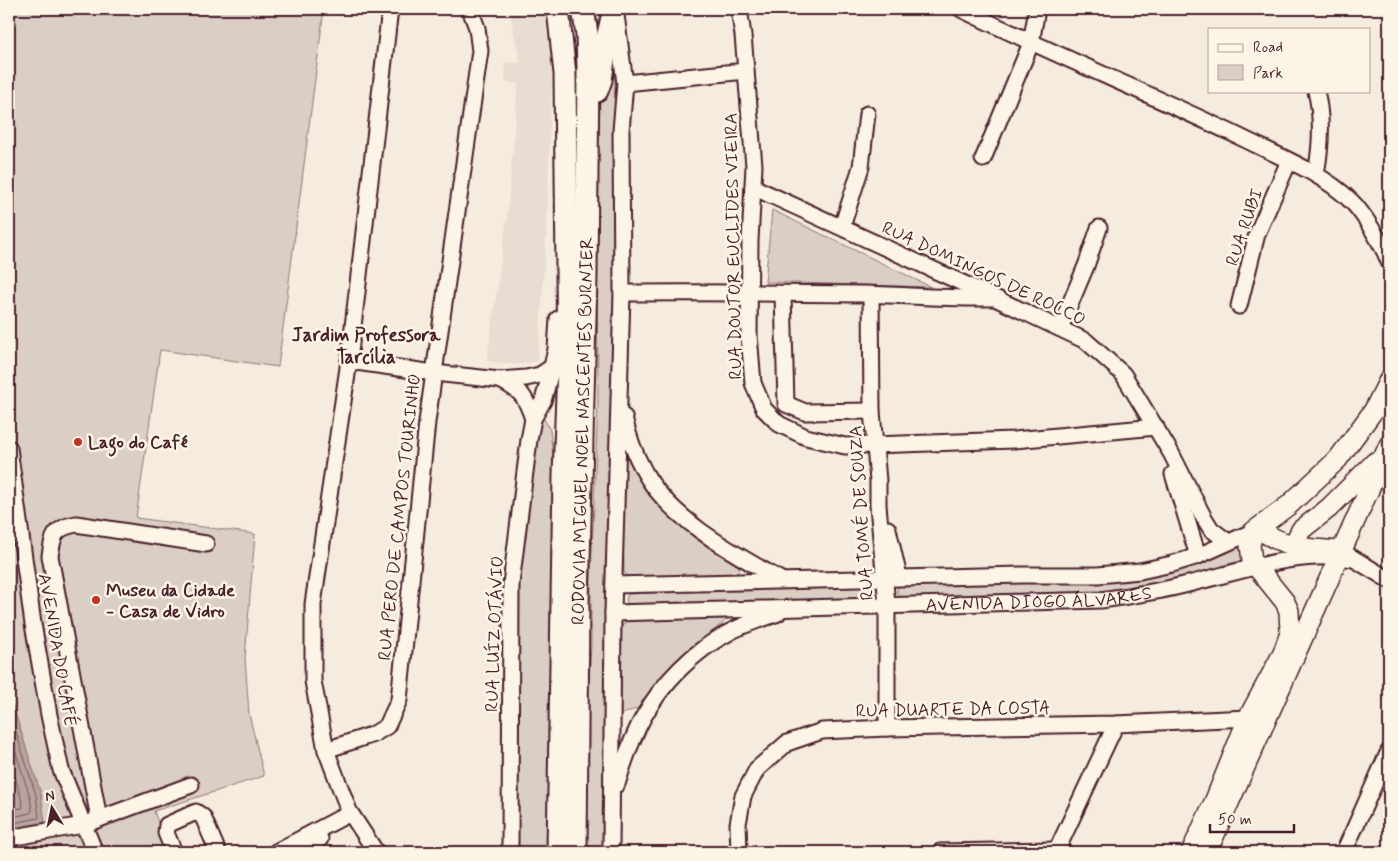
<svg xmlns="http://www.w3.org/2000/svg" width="1398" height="861" font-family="Mynerve,sans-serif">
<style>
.built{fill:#e8ddd0}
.green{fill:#dbcec4;stroke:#927678}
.water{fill:#b8a39e;stroke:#8c6e70}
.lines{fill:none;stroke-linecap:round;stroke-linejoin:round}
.shore{stroke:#765459;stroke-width:1}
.minor-casing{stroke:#4a1f2b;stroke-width:19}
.major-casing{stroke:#4a1f2b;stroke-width:22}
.highway-casing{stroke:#4a1f2b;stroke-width:25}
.minor{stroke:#fcf5e5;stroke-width:15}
.major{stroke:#fcf5e5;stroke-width:19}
.highway{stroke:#fcf5e5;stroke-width:21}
.poi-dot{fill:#c8321e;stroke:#fcf5e5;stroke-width:2}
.labels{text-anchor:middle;stroke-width:5;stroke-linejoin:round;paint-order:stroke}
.street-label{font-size:18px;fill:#4a1f2b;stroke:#fcf5e5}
.poi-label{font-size:18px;font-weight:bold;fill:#4a1f2b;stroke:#fcf5e5;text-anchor:start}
.neighbourhood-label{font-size:19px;font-weight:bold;fill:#4a1f2b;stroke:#fcf5e5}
</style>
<rect width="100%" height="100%" fill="#f5ecde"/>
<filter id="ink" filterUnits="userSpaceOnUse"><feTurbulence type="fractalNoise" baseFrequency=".02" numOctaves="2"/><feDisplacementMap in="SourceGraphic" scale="10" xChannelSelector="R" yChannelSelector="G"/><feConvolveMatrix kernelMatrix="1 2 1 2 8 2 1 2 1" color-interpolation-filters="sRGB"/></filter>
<g filter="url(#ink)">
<!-- built -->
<path class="built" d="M 509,9 L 545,9 L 552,63 L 547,223 L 538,361 L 516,365 L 487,361 L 507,218 L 518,84 L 505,82 L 505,62 L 520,63 Z"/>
<!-- green -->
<path class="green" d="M 9,9 L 324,9 L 278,367 L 160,350 L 136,518 L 255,534 L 245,658 L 249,714 L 264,776 L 154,811 L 168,852 L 9,852 Z
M 591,9 L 606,9 L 600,43 Z
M 615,65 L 615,276 L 608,740 L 602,852 L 583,852 L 585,750 L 591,645 L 591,578 L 598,401 L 596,117 L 601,90 L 610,68 Z
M 772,210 L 931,287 L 765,282 Z
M 544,419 L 550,430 L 555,473 L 551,574 L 556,583 L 553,823 L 547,835 L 547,852 L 515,852 L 517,590 L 537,424 Z
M 621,427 C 638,481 650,507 699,539 C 713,548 728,555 740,568 L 738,572 L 730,577 L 639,582 L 624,573 Z
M 1241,545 L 1245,562 L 1161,583 L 1108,593 L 900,601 L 897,592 L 898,585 L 1060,581 Z
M 874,583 L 878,592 L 878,601 L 629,608 L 626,600 L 628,594 Z
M 733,614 L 666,672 L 638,708 L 620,715 L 621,628 L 628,617 Z"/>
<!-- water -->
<path class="water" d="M 9,694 L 41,794 L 45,822 L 9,829 Z"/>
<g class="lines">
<!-- shore -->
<path class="shore" d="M 9,710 L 36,795 L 39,816 L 38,818 L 9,824
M 9,731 L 30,797 L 32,811 L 30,813 L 9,818
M 9,756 L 23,805 L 22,808 L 9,810"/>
<defs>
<g id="minor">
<path d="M 739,9 L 743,35 L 754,166 L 750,241 L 749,335 L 753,383 L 764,409 L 779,424 L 806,437 L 845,446 L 1014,440 L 1156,427"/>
<path d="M 961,9 C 1053,54 1148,93 1240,137 C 1276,155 1323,173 1351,201 C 1363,212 1384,247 1389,262"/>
<path d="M 625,83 L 746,71"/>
<path d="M 1316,91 C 1323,119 1321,147 1316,174"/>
<path d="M 983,159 L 1031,43 L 1037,9"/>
<path d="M 753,187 L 995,298 L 1086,341 L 1123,374 L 1171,453 L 1203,516 L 1211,529 L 1228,542"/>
<path d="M 842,227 L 861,167 L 867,114"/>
<path d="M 622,293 C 702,292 782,293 862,294 C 905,295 948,299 991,298"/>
<path d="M 783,294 L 786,404 L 805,412 L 872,411"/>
<path d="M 871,295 L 872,411 L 878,481 L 878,505 L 887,605 L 887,728"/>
<path d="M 1239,306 L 1257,234 L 1289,161"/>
<path d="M 1060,328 L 1086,266 L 1099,228"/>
<path d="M 349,361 L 434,373 L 500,380 L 526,378 L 540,375 L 552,367"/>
<path d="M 500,380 C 522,392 525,395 533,419"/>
<path d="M 624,417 C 628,436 634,453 644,471 C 669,519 735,554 781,580"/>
<path d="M 9,448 L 33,624 L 49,715 L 61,770 L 95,852"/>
<path d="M 1173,474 L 1198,556"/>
<path d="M 888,529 L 899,577"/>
<path d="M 1346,554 L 1389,580"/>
<path d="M 614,585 L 1022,575 L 1098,575 L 1140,571 L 1172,564 L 1198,556 L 1254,531"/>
<path id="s1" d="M 613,613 L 1101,600 C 1129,596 1157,592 1184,585 C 1237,573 1299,549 1353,559"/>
<path d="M 326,750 L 374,734 L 387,726 L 399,700 L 427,422 L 480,51 L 477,28 L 470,9"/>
<path d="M 617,784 C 624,761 632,737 644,716 C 663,682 694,651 728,633 C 743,624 762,619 778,613"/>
<path d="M 99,819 L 50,556 C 53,536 54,528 76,524 L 206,544"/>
<path d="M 9,838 L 83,825 L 191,785"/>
<path d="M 174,852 L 166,833 L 167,825 L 196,812 L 203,817 L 218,852"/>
<path d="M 276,852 L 350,813"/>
<path d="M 299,852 L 320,839"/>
<path d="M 376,852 L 349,811 L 326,750 L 313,681 L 313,604 L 349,361 L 390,9"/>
<path d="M 510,852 L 511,584 L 529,440 L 533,419 L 543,401 L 552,367 L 556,349 L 558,319"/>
<path d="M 611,852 L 613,613 L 622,293 L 621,131 L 625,83 L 616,15"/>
<path d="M 739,852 L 738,824 L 743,796 L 757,769 L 787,743 L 822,731 L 887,728 L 1116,724 L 1248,718"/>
<path d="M 940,852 L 1057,850"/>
<path d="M 1056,852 L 1116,724"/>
<path d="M 1344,852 L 1389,751"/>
</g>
<path id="major" d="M 1258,529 C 1286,548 1308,549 1341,551
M 1293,546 L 1301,530 L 1329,508 L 1375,462
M 1191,852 L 1215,800 L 1248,718 L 1283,653 L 1290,633 L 1289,611 L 1285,602 L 1252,561 L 1250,545 L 1254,531 L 1289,505 L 1338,459 L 1374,410 L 1389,380
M 1207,852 L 1389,445"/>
<g id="highway">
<path d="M 597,91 L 601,80 L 607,39 L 614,9"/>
<path d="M 558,852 L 564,475 L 568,368 L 565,74 L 558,9"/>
<path id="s2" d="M 576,852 L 578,604 L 586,276 L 588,70 L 587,34 L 583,9"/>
</g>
</defs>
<!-- minor casing -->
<use href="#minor" class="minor-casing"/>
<!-- major casing -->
<use href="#major" class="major-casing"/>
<!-- highway casing -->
<use href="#highway" class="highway-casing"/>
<!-- minor -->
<use href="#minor" class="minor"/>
<!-- major -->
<use href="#major" class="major"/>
<!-- highway -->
<use href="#highway" class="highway"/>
</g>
</g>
<!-- markers -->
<g class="poi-dot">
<circle cx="78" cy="442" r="5"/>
<circle cx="96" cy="600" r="5"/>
</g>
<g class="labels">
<!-- street labels -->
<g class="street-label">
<text transform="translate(1244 227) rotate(-71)" y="6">RUA RUBI</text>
<text transform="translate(733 246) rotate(-91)" y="6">RUA DOUTOR EUCLIDES VIEIRA</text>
<text transform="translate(984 273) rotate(25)" y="6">RUA DOMINGOS DE ROCCO</text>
<text dy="6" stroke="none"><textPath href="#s2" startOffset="421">RODOVIA MIGUEL NOEL NASCENTES BURNIER</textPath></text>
<text transform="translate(861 513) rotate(-94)" y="6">RUA TOMÉ DE SOUZA</text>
<text transform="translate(399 517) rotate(-84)" y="6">RUA PERO DE CAMPOS TOURINHO</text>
<text dy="6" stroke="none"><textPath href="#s1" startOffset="426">AVENIDA DIOGO ÁLVARES</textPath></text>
<text transform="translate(494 634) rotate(-88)" y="6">RUA LUÍZ OTÁVIO</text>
<text transform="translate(58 650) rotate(80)" y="6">AVENIDA DO CAFÉ</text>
<text transform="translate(953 709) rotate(-1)" y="6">RUA DUARTE DA COSTA</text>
</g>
<!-- poi labels -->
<g class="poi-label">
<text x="88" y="448">Lago do Café</text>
<text x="106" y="596">Museu da Cidade<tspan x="106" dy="21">- Casa de Vidro</tspan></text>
</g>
<!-- neighbourhood labels -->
<g class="neighbourhood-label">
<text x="366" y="341">Jardim Professora<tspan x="366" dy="22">Tarcília</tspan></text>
</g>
</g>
<!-- margin -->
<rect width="1398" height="861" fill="none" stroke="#fcf5e5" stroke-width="30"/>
<rect x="15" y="15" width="1368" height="831" fill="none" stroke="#4a1f2b" stroke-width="2" filter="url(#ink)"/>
<!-- legend -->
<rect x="1208" y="28" width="162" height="65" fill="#fcf5e5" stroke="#b59f9b"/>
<rect x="1218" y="44" width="25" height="8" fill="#fcf5e5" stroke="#b59f9b"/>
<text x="1253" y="52" font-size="15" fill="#4a1f2b">Road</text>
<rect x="1218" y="65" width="25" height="15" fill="#dbcec4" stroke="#b59f9b"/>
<text x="1253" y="78" font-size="15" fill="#4a1f2b">Park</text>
<!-- north arrow -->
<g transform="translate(52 808) rotate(350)" stroke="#fcf5e5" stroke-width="4" paint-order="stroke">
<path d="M0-4L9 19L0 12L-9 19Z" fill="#4a1f2b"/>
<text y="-8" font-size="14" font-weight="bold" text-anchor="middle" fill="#4a1f2b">N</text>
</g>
<!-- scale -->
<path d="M1210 824v8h84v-8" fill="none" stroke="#4a1f2b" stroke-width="2.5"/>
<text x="1218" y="824" font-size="15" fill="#4a1f2b" stroke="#fcf5e5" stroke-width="4" paint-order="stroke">50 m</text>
</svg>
